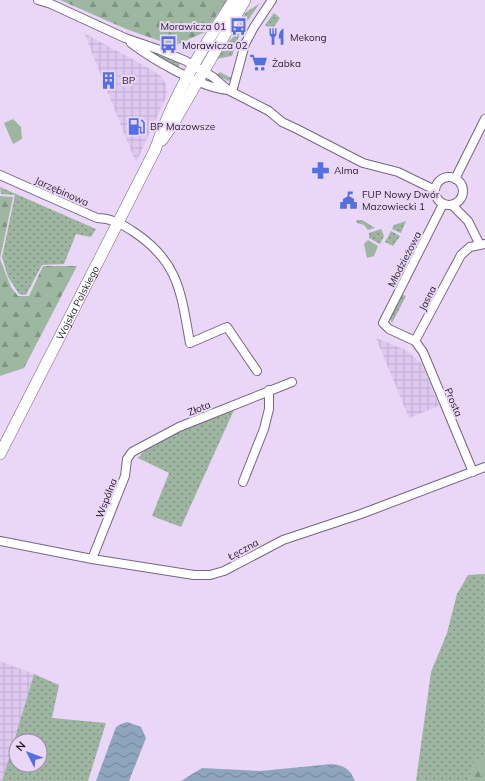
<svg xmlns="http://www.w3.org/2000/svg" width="485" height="781" font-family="Mulish,sans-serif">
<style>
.industrial{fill:url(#industrial-grid)}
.grass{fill:url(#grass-dots);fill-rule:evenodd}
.forest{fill:url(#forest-firs)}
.green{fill:#9eb5a1}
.water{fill:url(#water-waves)}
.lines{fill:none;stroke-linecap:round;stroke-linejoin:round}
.minor-casing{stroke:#766583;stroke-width:10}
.major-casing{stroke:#766583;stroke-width:12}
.minor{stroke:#fff;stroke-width:8}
.major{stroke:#fff;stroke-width:11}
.labels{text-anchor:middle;stroke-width:4;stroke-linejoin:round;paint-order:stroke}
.poi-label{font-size:10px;fill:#221b28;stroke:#ead7f8;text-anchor:start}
.street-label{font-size:10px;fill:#221b28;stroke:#ead7f8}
</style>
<defs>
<pattern id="industrial-grid" width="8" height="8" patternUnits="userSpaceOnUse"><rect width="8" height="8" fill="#dfc9f1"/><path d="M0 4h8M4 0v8" fill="none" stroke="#bfaccf"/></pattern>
<pattern id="grass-dots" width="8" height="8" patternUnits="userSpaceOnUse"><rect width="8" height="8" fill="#9eb5a1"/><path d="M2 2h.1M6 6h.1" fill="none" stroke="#809283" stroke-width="1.8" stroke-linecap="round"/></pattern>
<pattern id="forest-firs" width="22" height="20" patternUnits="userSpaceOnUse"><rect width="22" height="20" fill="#9db7a0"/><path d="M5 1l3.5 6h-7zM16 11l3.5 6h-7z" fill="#809482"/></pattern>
<pattern id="water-waves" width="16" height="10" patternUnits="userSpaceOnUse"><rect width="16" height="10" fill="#8ea5bd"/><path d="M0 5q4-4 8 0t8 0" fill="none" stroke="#74869a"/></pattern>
</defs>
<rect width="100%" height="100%" fill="#ead7f8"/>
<!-- industrial -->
<path class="industrial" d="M 84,33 L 145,66 L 161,76 L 166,85 L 167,95 L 136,163 Z
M 376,338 L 406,350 L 422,364 L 439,406 L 409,418 Z
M 0,661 L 34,674 L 2,781 L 0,781 Z"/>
<!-- grass -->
<path class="grass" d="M 260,3 L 241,30 L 232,56 L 216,59 L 220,51 L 235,35 L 245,13 Z
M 274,13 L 280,18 L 272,30 L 265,25 Z
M 145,48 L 180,63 L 178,67 L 145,50 Z
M 220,72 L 233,79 L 228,81 L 217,75 Z
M 0,187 L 96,229 L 91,237 L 76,234 L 64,264 L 42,265 L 26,295 L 19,294 L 8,277 L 2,257 L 15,195 L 1,194 Z
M 356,220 L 362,220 L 375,228 L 368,230 L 364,225 L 357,223 Z
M 406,221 L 401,233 L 392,229 L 394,225 Z
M 381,229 L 384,236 L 380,244 L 369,238 L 369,233 Z
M 391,231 L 400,236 L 393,246 L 385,242 Z
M 401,294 L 406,296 L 392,323 L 389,316 Z
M 234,410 L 181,527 L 152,516 L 169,473 L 138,458 C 159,431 202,422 234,410 Z
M 485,574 L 485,758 L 475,760 L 469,781 L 416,781 L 431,672 L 447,633 L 457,594 L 468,575 Z
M 34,674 L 59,685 L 52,718 L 106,723 L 88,781 L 2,781 ZM 16,741 L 40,741 L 40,765 L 16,765 Z"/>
<!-- forest -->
<path class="forest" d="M 60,0 L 227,0 L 205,32 L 174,46 L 126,29 Z
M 0,196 L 13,197 L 0,259 L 11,287 L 18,296 L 29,296 L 43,266 L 77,266 L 24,368 L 0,376 Z
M 485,758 L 485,781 L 469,781 L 475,759 Z"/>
<!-- green -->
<path class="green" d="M 13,119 L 21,127 L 22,139 L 13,144 L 4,123 Z
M 368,240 L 378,246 L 374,256 L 367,258 L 364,244 Z"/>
<!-- water -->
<path class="water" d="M 127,722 L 141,727 L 146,738 L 129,781 L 96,781 L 116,727 L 121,724 Z
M 332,764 C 345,766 350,769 355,781 L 181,781 L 202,768 L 260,771 Z"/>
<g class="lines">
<defs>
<path id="minor" d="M 38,0 L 51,4 L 125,38 L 160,50 L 186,61 L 213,77 L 228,90 L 269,111 L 282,122 L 297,129 L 363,163 L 398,172 L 435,190
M 131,43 C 152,59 201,88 228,90
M 232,92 L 245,44 L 254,27 L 272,0
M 0,175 L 97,218 C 111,218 122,224 134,232 C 179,262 181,293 190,343 L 227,327 L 257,371
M435 191a14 14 0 1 1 28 0a14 14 0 1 1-28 0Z
M 455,179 L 485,119
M 452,205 L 468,221 L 480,245
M 415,341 L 389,329 L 383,323 L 443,204
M 415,341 L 423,352 L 473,472
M 415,341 L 461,255 L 470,247 L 485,244
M 243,482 L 264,429 L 269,409 L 269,390
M 0,541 L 92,559 L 194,575 L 210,575 L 224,571 L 283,540 L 361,514 L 485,467
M 92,559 L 125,476 L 127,459 L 132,452 L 179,427 L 292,382"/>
<g id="major">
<path d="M 162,140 L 173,124 L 245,0"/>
<path id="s1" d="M 0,454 L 155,150 C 173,96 203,47 234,0"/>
</g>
</defs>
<!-- minor casing -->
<use href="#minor" class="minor-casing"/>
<!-- major casing -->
<use href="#major" class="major-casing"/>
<!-- minor -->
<use href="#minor" class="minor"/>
<!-- major -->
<use href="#major" class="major"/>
</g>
<!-- icons -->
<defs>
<symbol id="bus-bare" viewBox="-9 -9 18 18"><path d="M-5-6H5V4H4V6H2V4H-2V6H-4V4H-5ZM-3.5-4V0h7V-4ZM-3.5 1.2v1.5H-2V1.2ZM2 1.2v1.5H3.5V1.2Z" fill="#546ee4" stroke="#ead7f8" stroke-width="2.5" paint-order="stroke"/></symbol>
<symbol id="restaurant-bare" viewBox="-9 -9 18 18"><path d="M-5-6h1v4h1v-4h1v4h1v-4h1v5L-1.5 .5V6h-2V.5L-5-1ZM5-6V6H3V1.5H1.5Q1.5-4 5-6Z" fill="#546ee4" stroke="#ead7f8" stroke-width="2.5" paint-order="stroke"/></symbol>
<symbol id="supermarket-bare" viewBox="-9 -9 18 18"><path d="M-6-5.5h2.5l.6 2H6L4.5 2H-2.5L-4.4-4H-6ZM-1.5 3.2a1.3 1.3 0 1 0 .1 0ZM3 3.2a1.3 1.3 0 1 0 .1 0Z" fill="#546ee4" stroke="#ead7f8" stroke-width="2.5" paint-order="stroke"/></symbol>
<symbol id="building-bare" viewBox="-9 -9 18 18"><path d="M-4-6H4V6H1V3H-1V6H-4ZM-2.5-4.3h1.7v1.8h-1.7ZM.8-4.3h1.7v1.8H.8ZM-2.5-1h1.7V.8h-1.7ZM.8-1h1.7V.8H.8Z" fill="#546ee4" stroke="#ead7f8" stroke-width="2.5" paint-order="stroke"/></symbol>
<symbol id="fuel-bare" viewBox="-9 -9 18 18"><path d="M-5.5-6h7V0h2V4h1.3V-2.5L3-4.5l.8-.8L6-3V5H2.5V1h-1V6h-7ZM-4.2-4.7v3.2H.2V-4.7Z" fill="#546ee4" stroke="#ead7f8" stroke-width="2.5" paint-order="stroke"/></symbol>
<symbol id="pharmacy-bare" viewBox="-9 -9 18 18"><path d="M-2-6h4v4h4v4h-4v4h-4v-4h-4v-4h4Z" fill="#546ee4" stroke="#ead7f8" stroke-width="2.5" paint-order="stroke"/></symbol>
<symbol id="civic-bare" viewBox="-9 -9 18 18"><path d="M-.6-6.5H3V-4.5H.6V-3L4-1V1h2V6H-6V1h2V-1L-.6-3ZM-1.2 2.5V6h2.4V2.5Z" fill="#546ee4" stroke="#ead7f8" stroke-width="2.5" paint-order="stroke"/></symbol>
</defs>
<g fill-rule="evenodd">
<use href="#bus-bare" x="226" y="14" width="25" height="25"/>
<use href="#restaurant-bare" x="264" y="24" width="25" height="25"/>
<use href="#bus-bare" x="156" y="32" width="25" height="25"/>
<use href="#supermarket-bare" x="246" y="50" width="25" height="25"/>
<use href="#building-bare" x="96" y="68" width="25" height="25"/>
<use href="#fuel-bare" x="124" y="114" width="25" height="25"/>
<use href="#pharmacy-bare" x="308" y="158" width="25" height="25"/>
<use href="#civic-bare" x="336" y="188" width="25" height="25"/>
</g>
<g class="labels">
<!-- poi labels -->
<g class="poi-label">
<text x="226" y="30" text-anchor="end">Morawicza 01</text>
<text x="290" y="41">Mekong</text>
<text x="182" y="49">Morawicza 02</text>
<text x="272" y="67">Żabka</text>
<text x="122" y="84">BP</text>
<text x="150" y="130">BP Mazowsze</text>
<text x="334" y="174">Alma</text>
<text x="362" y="198">FUP Nowy Dwór<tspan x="362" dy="12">Mazowiecki 1</tspan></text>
</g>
<!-- street labels -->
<g class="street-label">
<text transform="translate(62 191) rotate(24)" y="4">Jarzębinowa</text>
<text transform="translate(404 259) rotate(-63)" y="4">Młodzieżowa</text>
<text transform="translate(427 298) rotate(-63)" y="4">Jasna</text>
<text dy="4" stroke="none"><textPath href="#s1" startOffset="170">Wojska Polskiego</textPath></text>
<text transform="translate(454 402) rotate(67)" y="4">Prosta</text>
<text transform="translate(199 408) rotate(-22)" y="4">Złota</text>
<text transform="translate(106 498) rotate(-69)" y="4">Wspólna</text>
<text transform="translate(243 549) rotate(-29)" y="4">Łęczna</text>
</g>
</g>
<!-- north arrow -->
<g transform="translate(28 753) rotate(312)"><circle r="19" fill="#ead7f8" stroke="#9a8ca5"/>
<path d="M0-3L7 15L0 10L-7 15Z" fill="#546ee4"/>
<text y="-6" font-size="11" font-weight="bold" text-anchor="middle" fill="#221b28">N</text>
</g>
</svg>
